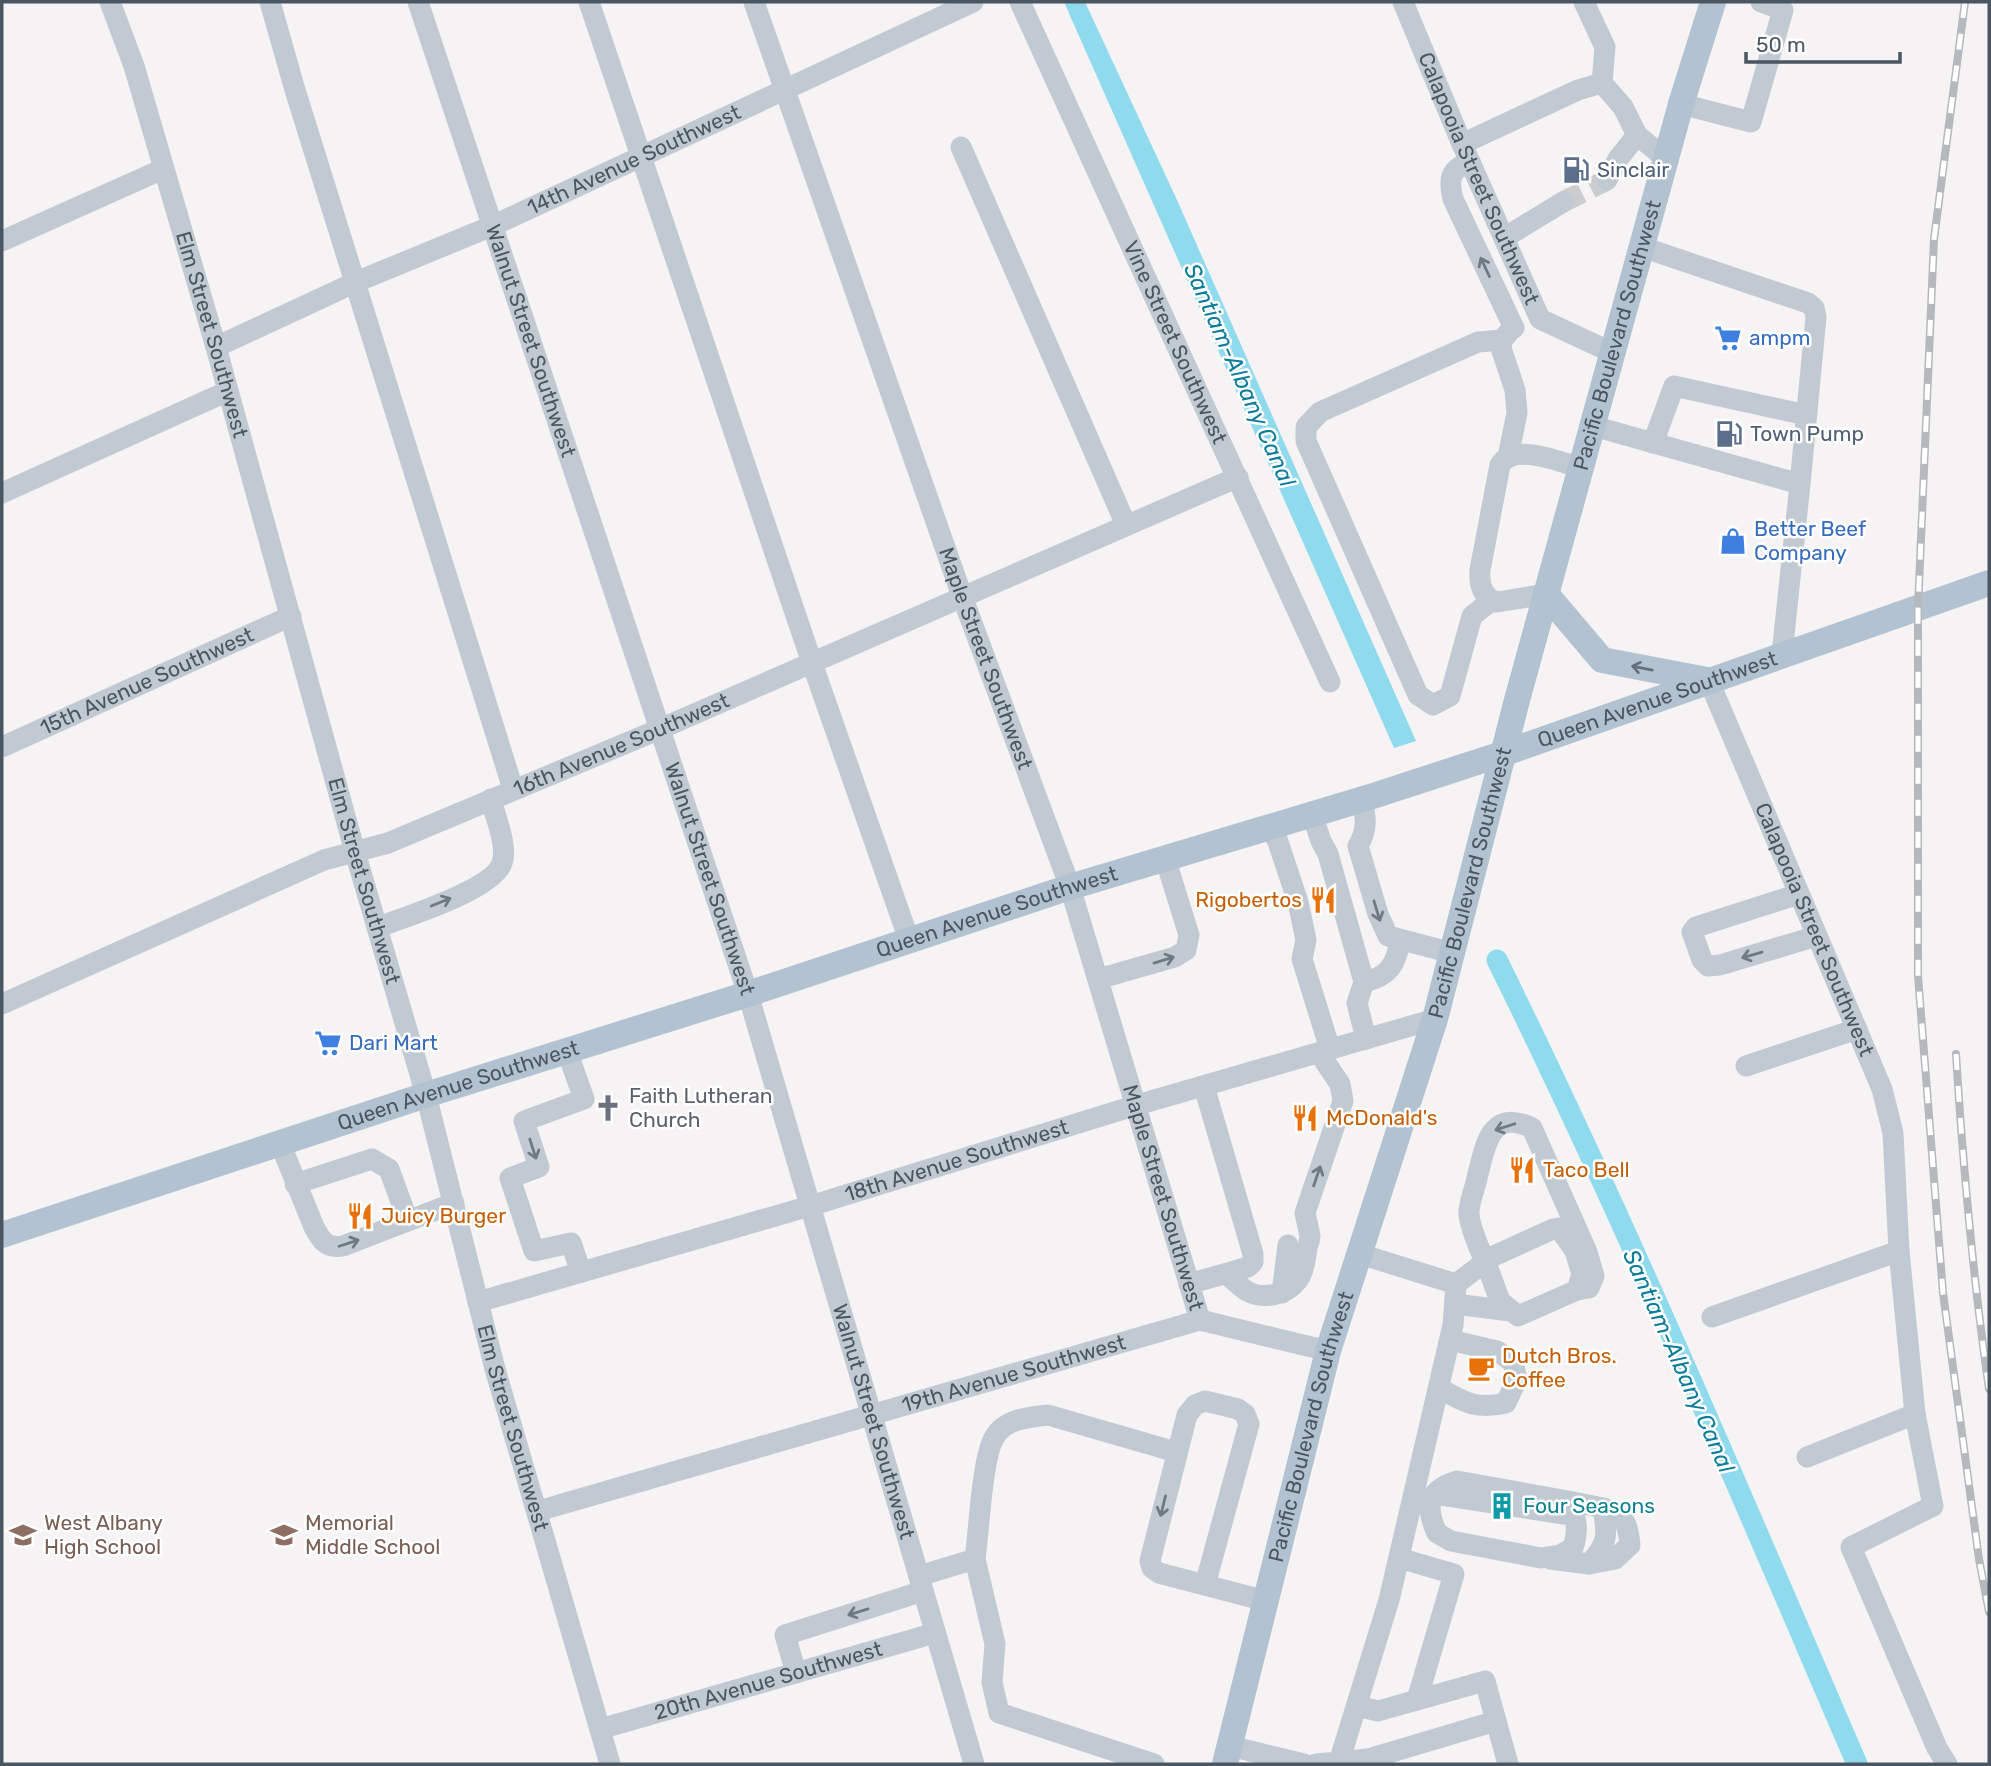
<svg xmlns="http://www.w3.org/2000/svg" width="1991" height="1766" font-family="Rubik,sans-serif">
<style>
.water{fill:#90daee}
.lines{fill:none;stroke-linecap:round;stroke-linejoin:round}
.canal{stroke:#90daee;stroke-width:21}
.minor-tunnel{stroke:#caccce;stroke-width:21;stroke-dasharray:21 10;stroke-linecap:butt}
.minor{stroke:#c1cad2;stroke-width:21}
.major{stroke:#b3c2d1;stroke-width:26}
.rail-casing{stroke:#b5b8bd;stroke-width:8}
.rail{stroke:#fff;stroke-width:5;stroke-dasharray:16;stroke-linecap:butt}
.oneway{stroke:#6e7983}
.oneway2{stroke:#64717d}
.labels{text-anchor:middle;stroke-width:5;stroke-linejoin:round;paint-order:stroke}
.street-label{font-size:21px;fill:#4a5661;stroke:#fff}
.service-label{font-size:21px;fill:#4e5e75;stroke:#fff;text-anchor:start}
.shop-label{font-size:21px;fill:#366cbe;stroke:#fff;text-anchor:start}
.food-label{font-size:21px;fill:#c56008;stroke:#fff;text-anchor:start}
.worship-label{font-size:21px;fill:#5b616d;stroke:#fff;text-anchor:start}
.culture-label{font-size:21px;fill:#0d838f;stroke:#fff;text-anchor:start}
.education-label{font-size:21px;fill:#785e54;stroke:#fff;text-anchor:start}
.water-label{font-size:23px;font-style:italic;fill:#0c7c9b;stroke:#fff}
</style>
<rect width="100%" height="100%" fill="#f5f3f3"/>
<!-- water -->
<path class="water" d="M 1064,2 L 1085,2 L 1177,200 L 1416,741 L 1394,748 Z"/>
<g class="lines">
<!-- canal -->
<path class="canal" d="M 1497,960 C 1627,1223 1741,1495 1857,1764"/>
<!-- minor-tunnel -->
<path class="minor-tunnel" d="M 1563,202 L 1607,180"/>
<!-- minor -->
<g class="minor">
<path id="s1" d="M 110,2 L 134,66 L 216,347 L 355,852 L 426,1095 L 495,1369 L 610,1764"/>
<path d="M 270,2 L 295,90 L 513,789"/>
<path id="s2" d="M 418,2 L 748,994 L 974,1764"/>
<path d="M 589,2 L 812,663 L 909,940"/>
<path id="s3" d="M 754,2 L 962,596 L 1070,887 L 1200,1320"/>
<path id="s4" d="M 1020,2 L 1330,682"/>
<path id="s5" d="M 1403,2 L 1462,144 L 1540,319 L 1613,353"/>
<path d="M 1584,2 L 1605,47 L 1602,83"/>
<path d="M 1681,104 L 1751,122 L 1783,10 L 1761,2"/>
<path d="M 1462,144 L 1578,90 L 1602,83 L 1623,107 L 1637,135 L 1666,159"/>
<path d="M 961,147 L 1126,525"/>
<path d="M 1470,162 C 1450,169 1448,179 1453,199 L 1514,328"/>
<path d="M 1607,180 L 1618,159 L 1637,135"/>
<path d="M 1504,238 L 1563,202"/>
<path d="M 2,241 L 163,169"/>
<path d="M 1642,247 L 1808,303 L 1814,308 L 1816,317 L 1800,484"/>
<path id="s6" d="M 216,347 L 356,282 L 492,226 L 973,2"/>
<path d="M 1593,426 L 1800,484 L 1782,654"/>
<path d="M 1653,443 L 1674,386 L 1806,415"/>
<path d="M 1508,457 L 1517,413 L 1515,390 L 1501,348 L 1502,340 L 1509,332"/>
<path d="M 2,493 L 228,391"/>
<path d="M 1546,594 L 1497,602 C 1482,598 1479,584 1480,570 L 1500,465 C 1514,442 1560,462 1581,468"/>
<path d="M 1491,601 L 1472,616 L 1450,696 L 1433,705 L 1418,695 L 1306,441 L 1306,427 L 1320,412 L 1478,342 L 1502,340"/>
<path id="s7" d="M 1709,681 L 1882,1089 L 1893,1133 L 1899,1251 L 1915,1414 L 1933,1506 L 1851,1547 L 1937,1748 L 1947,1764"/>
<path id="s8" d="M 2,747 L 291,616"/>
<path d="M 1312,814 L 1321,841 L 1328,854 L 1364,982 L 1357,1003 L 1366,1039"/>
<path d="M 1270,827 L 1278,842 L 1298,902 L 1306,940 L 1302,959 L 1330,1049"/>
<path d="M 1358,846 L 1378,914 L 1388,936 L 1452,953"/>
<path d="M 1358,846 C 1368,829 1366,818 1362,799"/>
<path d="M 1799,894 L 1696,927 L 1692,932 L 1702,960 L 1708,966 L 1720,965 L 1817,936"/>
<path d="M 378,927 C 405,917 493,890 502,863 C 508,845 495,817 491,799"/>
<path d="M 1098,979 L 1175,957 L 1186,950 L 1189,935 L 1165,858"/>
<path d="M 1364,982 C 1388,977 1396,965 1400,941"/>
<path id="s9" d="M 2,1004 L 324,860 L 388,843 L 660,729 L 1238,477"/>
<path d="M 567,1051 L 584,1099 L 524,1121 L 539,1167 L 510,1178 L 534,1251 L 571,1243 L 581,1272"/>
<path d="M 1746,1066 L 1857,1029"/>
<path d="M 280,1143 L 314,1227 C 321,1240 326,1249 343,1246 L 454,1203"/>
<path d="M 295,1184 L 372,1159 L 389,1169 L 408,1221"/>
<path d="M 1559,1228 L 1575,1251 L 1582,1274 L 1577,1290 L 1518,1316 L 1500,1301 L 1485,1260 L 1553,1229 Z"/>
<path d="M 1309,1242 L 1310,1236 L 1305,1213 L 1343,1101 L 1340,1084 L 1319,1053"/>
<path d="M 1226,1274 C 1233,1279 1240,1287 1247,1291 C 1263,1300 1286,1295 1297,1281 C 1304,1273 1305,1259 1307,1249"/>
<path d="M 1189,1284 L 1248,1267 L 1253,1262 L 1253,1254 L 1204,1086"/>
<path d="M 1456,1284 L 1485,1262 C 1479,1247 1471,1231 1469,1215 C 1468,1204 1475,1189 1477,1178 C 1485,1148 1489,1107 1532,1128 L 1587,1252 L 1594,1276 L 1589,1288 L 1577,1290"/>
<path d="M 1282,1293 L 1288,1245"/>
<path id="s10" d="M 478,1302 L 810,1206 L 1137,1105 L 1435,1019"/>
<path d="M 1455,1304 L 1511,1311"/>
<path d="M 1712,1317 L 1899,1251"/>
<path d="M 1439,1388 C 1464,1402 1476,1410 1506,1403 L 1517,1379 L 1513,1362 L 1497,1351 L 1450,1340"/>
<path d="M 1807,1457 L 1915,1414"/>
<path d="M 1457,1481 L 1568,1501 C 1577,1518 1579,1530 1573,1548 L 1560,1555 L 1541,1558 L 1451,1541 L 1437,1533 C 1425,1507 1427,1490 1457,1481 Z"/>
<path d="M 1435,1494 L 1564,1514"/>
<path id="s11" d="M 538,1511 L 1200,1320 L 1328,1351"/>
<path d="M 1399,1558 L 1454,1574 L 1417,1700"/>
<path d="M 975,1559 L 995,1644 L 992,1682 L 999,1713 L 1154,1764"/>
<path d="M 1550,1559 L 1589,1564 C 1608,1544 1608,1535 1603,1508 L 1568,1501"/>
<path d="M 1589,1564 L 1615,1559 L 1630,1545 C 1628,1523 1625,1515 1603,1508"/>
<path d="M 919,1576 L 975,1559 C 979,1531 982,1459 994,1438 C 1004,1419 1029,1417 1048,1415 L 1176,1452"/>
<path d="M 1205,1585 L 1249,1424 L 1245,1414 L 1238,1409 L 1205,1401 L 1195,1405 L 1187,1415 L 1150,1561 L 1152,1568 L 1159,1573 L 1266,1601"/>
<path d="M 796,1673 L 785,1635 L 923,1591"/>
<path d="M 1496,1721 L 1508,1764"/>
<path id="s12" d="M 600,1729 L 935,1633"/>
<path d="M 1230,1746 L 1304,1764"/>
<path d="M 1339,1762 L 1368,1759 L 1496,1721 L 1485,1681 L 1378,1711 L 1357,1706"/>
<path d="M 1316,1764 L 1339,1762 L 1389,1600 L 1453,1325 L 1456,1284 L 1360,1254"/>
</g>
<!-- major -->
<g class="major">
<path d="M 1546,594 L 1602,660 L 1707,680"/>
<path id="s13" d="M 2,1235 L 426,1095 L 748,994 L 1070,887 L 1370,797 L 1502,754 L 1989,583"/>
<path id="s14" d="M 1225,1764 L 1328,1351 L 1435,1019 L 1517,700 L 1681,104 L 1713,2"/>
</g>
<defs>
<path id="rail" d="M 1965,2 L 1934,239 L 1918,608 L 1918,976 L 1943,1293 L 1979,1559 L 1989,1612
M 1956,1054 C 1963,1166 1973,1278 1989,1389"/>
</defs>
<!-- rail casing -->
<use href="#rail" class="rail-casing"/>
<!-- rail -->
<use href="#rail" class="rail"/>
</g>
<!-- one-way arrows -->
<defs><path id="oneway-shaft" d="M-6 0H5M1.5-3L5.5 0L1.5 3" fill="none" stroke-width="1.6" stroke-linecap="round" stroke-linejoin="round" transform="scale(1.75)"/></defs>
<g class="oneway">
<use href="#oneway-shaft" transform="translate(1485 267) rotate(-115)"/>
<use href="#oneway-shaft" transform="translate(441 902) rotate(-22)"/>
<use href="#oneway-shaft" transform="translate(1377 911) rotate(73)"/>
<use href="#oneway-shaft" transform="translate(1752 955) rotate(164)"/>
<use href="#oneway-shaft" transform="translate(1164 960) rotate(-17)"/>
<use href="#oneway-shaft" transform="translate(1505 1127) rotate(162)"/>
<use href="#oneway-shaft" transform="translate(533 1149) rotate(72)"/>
<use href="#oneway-shaft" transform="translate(1317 1176) rotate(-71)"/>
<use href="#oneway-shaft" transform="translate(349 1243) rotate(-18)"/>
<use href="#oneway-shaft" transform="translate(1163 1506) rotate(104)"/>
<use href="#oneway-shaft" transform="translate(858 1612) rotate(163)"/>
</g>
<use class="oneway2" href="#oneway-shaft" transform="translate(1642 668) rotate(-169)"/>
<!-- icons -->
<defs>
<symbol id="fuel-bare" viewBox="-9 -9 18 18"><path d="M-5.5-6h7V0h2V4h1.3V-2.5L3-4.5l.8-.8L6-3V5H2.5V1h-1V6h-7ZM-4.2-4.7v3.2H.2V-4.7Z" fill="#5c6f8a" stroke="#fff" stroke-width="2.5" paint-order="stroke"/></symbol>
<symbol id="supermarket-bare" viewBox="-9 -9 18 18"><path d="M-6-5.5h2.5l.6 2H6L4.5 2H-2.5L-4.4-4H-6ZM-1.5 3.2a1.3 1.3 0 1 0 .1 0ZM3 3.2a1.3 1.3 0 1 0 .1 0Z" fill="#3f7fe0" stroke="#fff" stroke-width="2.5" paint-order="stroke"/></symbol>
<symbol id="shop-bare" viewBox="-9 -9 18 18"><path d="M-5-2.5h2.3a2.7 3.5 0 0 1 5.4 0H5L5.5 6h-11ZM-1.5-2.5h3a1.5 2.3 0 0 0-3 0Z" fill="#3f7fe0" stroke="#fff" stroke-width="2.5" paint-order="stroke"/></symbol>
<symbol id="restaurant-bare" viewBox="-9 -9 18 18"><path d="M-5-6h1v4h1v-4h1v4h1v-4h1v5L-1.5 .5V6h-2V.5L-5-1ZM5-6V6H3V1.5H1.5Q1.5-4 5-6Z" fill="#e8710a" stroke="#fff" stroke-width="2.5" paint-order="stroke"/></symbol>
<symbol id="church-bare" viewBox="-9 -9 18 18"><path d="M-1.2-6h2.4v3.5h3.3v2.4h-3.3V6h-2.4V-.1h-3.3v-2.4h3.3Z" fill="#6b7280" stroke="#fff" stroke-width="2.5" paint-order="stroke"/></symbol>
<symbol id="cafe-bare" viewBox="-9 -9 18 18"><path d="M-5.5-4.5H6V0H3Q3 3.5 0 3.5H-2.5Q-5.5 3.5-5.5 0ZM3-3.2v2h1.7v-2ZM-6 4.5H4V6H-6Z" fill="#e8710a" stroke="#fff" stroke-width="2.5" paint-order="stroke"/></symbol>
<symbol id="building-bare" viewBox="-9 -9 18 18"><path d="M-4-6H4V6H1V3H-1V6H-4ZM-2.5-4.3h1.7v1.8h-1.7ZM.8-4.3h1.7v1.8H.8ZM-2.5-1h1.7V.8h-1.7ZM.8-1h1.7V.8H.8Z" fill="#0f9aa8" stroke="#fff" stroke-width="2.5" paint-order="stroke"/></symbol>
<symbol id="school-bare" viewBox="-9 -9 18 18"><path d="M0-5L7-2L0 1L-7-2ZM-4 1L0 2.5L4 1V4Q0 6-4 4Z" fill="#8d6e63" stroke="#fff" stroke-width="2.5" paint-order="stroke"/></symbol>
</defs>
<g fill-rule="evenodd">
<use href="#fuel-bare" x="1557" y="151" width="38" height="38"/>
<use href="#supermarket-bare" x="1709" y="319" width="38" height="38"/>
<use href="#fuel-bare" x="1710" y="415" width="38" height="38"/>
<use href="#shop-bare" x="1714" y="522" width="38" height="38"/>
<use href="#restaurant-bare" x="1304" y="881" width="38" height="38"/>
<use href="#supermarket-bare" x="309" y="1024" width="38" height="38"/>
<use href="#church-bare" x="589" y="1089" width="38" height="38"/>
<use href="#restaurant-bare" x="1286" y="1099" width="38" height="38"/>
<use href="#restaurant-bare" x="1503" y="1151" width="38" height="38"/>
<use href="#restaurant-bare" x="341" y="1197" width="38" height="38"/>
<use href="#cafe-bare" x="1462" y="1349" width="38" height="38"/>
<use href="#building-bare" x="1483" y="1487" width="38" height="38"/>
<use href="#school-bare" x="4" y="1516" width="38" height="38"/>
<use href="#school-bare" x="265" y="1516" width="38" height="38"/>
</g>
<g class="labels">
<!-- street labels -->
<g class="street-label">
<text dy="7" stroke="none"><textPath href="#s6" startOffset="458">14th Avenue Southwest</textPath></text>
<text dy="7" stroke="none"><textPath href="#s5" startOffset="192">Calapooia Street Southwest</textPath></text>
<text dy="7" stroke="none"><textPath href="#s1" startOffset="348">Elm Street Southwest</textPath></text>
<text dy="7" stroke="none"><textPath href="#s14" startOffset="1482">Pacific Boulevard Southwest</textPath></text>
<text dy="7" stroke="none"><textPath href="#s2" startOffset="357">Walnut Street Southwest</textPath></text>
<text dy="7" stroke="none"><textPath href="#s4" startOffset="374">Vine Street Southwest</textPath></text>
<text dy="7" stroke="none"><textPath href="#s3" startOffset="696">Maple Street Southwest</textPath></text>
<text dy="7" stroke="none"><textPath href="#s8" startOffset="159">15th Avenue Southwest</textPath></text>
<text dy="7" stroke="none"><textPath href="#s13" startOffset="1740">Queen Avenue Southwest</textPath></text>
<text dy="7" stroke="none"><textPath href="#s9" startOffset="672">16th Avenue Southwest</textPath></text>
<text dy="7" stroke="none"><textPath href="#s2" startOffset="924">Walnut Street Southwest</textPath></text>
<text dy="7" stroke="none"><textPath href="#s1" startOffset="915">Elm Street Southwest</textPath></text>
<text dy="7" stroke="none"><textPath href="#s14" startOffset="915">Pacific Boulevard Southwest</textPath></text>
<text dy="7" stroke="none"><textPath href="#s13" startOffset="1046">Queen Avenue Southwest</textPath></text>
<text dy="7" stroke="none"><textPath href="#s7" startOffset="270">Calapooia Street Southwest</textPath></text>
<text dy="7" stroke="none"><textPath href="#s13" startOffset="480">Queen Avenue Southwest</textPath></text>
<text dy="7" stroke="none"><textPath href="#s10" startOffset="499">18th Avenue Southwest</textPath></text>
<text dy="7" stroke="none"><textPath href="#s3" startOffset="1264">Maple Street Southwest</textPath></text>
<text dy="7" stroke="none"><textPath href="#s11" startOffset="495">19th Avenue Southwest</textPath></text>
<text dy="7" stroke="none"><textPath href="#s2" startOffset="1491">Walnut Street Southwest</textPath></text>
<text dy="7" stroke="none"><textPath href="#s1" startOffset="1482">Elm Street Southwest</textPath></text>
<text dy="7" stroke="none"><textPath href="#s14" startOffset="348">Pacific Boulevard Southwest</textPath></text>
<text dy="7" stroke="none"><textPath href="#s12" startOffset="175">20th Avenue Southwest</textPath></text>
</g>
<!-- service labels -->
<g class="service-label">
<text x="1597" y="177">Sinclair</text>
<text x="1750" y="441">Town Pump</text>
</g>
<!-- shop labels -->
<g class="shop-label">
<text x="1749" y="345">ampm</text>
<text x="1754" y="536">Better Beef<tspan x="1754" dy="24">Company</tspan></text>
<text x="349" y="1050">Dari Mart</text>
</g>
<!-- food labels -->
<g class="food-label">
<text x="1302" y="907" text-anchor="end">Rigobertos</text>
<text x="1326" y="1125">McDonald's</text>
<text x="1543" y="1177">Taco Bell</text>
<text x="381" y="1223">Juicy Burger</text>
<text x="1502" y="1363">Dutch Bros.<tspan x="1502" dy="24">Coffee</tspan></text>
</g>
<!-- worship labels -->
<g class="worship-label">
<text x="629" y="1103">Faith Lutheran<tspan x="629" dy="24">Church</tspan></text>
</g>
<!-- culture labels -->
<g class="culture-label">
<text x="1523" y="1513">Four Seasons</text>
</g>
<!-- education labels -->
<g class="education-label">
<text x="44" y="1530">West Albany<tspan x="44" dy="24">High School</tspan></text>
<text x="305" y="1530">Memorial<tspan x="305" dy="24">Middle School</tspan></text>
</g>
<!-- water labels -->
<g class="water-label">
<text transform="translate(1240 375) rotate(66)" y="8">Santiam-Albany Canal</text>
<text transform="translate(1679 1361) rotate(66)" y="8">Santiam-Albany Canal</text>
</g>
</g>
<!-- border -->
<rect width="1991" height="1766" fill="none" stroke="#4a5661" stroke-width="7"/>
<!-- scale -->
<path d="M1746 52v10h154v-10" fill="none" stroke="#4a5661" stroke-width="3.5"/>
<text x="1756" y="52" font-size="21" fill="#4a5661" stroke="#ffffff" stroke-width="5" paint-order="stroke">50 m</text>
</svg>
